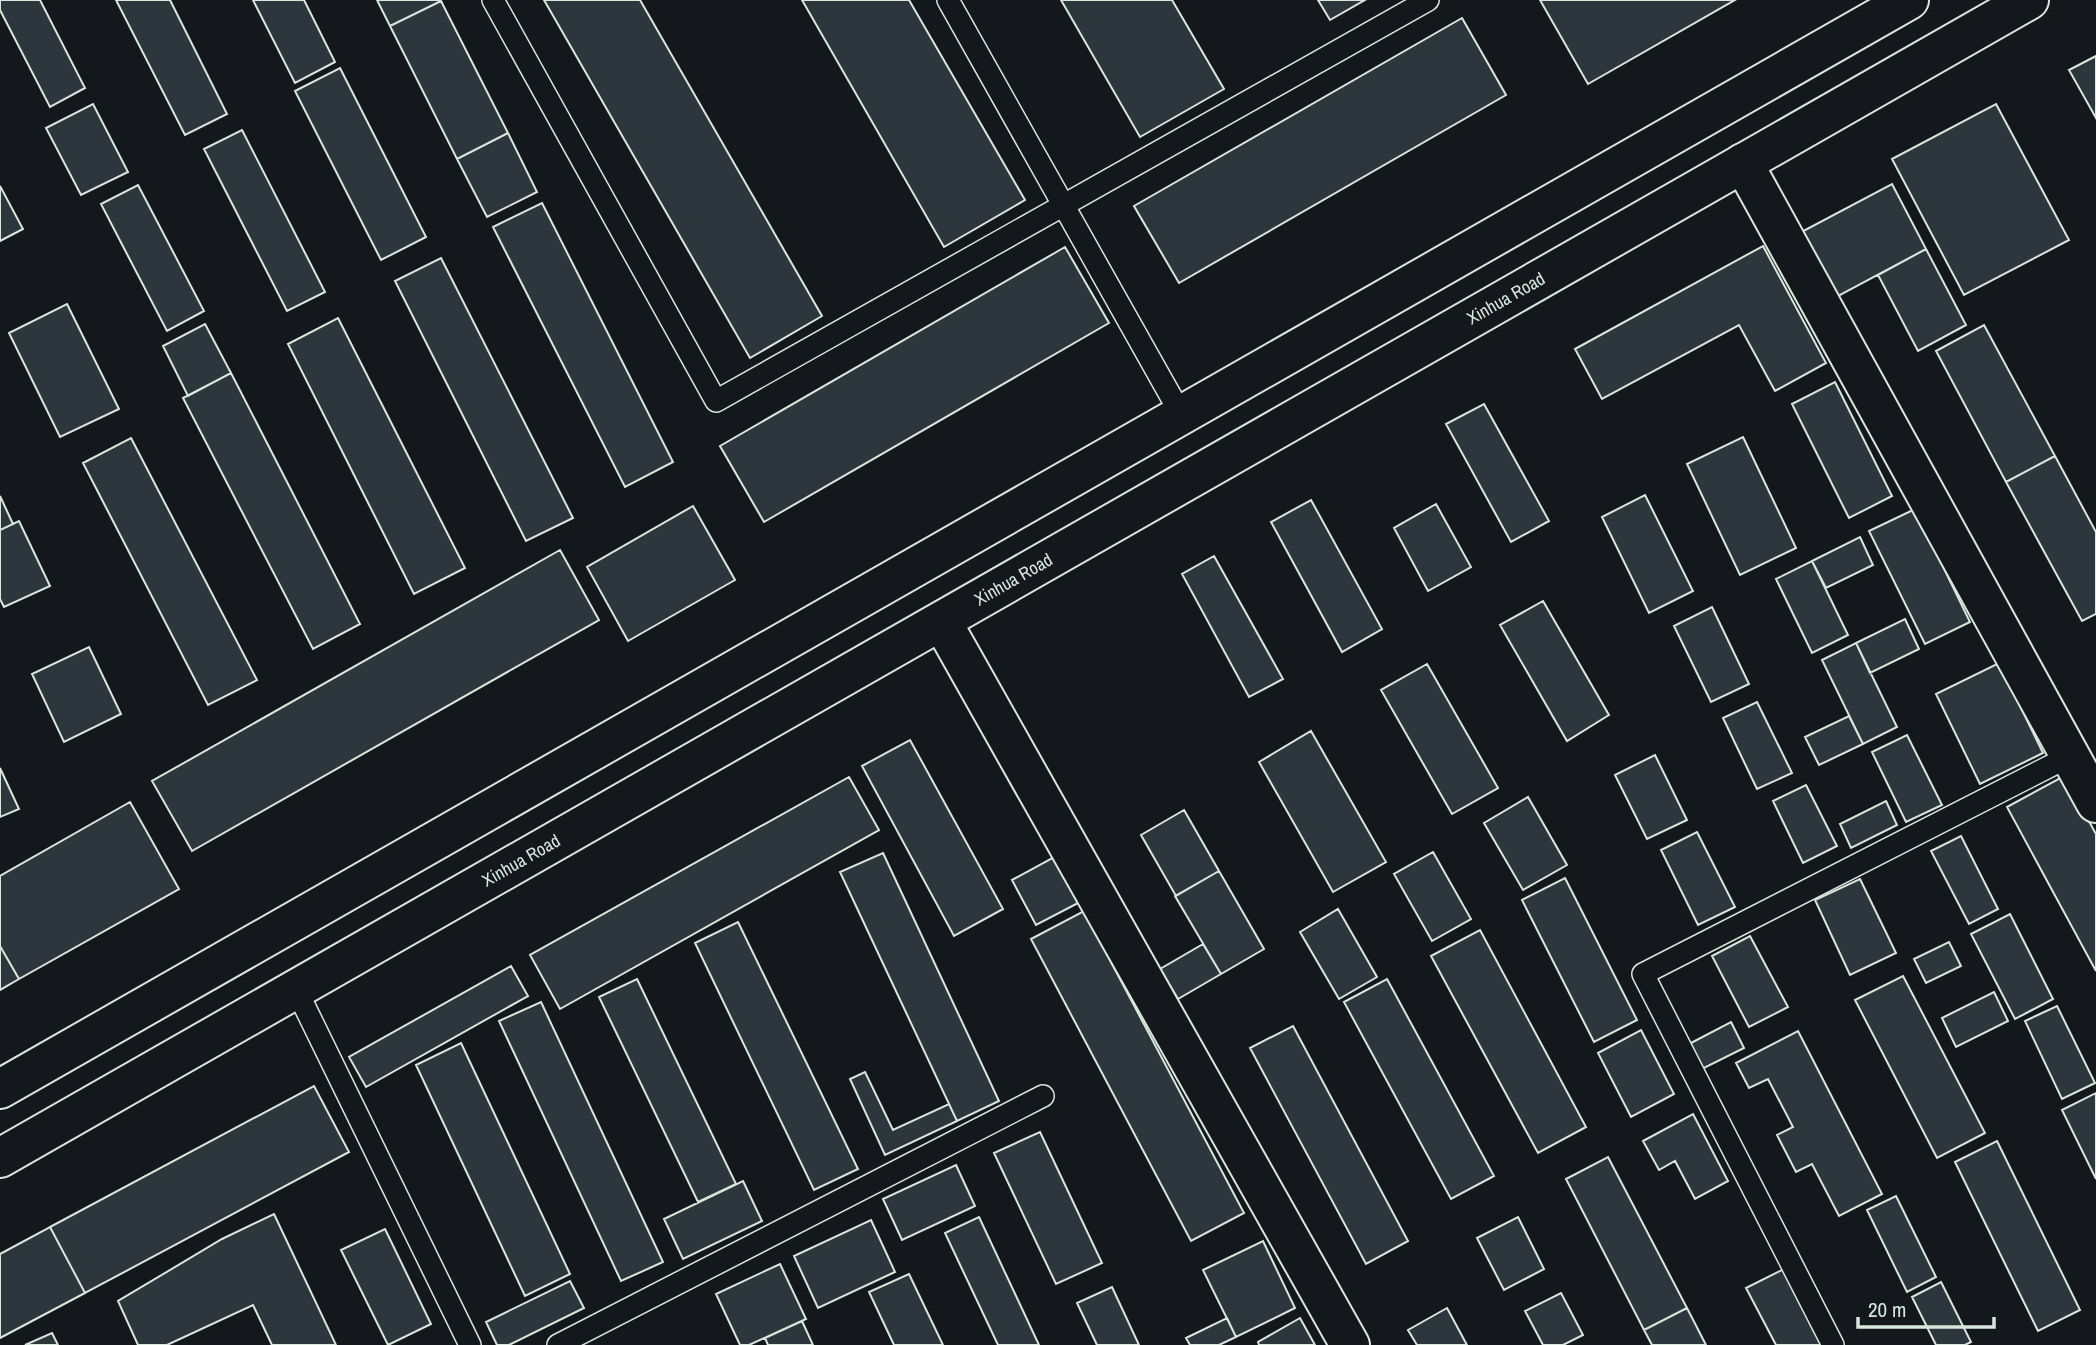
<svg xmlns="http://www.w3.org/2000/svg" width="2096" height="1345" font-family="'Archivo Narrow',sans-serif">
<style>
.building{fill:#2c363c;stroke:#d8e6dc;stroke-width:2}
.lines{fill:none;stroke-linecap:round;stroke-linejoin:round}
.service-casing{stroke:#d8e6dc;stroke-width:24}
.minor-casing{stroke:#d8e6dc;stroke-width:42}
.secondary-casing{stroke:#d8e6dc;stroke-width:42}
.service{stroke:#14181c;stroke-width:21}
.minor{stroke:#14181c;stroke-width:38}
.secondary{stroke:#14181c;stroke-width:38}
.labels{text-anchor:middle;stroke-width:5;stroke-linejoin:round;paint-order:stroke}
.street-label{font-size:18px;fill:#d8e6dc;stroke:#14181c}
</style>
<rect width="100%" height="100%" fill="#14181c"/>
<!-- building -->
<path class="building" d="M 0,0 L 40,0 L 85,88 L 50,107 L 0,10 Z
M 116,0 L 170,0 L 227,114 L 185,135 Z
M 253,0 L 304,0 L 335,62 L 295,83 Z
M 377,0 L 440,0 L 441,1 L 390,26 Z
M 544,0 L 640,0 L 822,316 L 750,358 Z
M 802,0 L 909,0 L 1025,200 L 944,247 Z
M 1061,0 L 1172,0 L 1224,89 L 1140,137 Z
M 1318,0 L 1365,0 L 1330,20 Z
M 1540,0 L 1735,0 L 1588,84 Z
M 441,1 L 508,133 L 457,159 L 390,26 Z
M 1462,18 L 1506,95 L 1179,283 L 1134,206 Z
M 2096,56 L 2096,118 L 2069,70 Z
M 340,68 L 426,237 L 381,260 L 295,91 Z
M 93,104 L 128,172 L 81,195 L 46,128 Z
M 1996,104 L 2069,240 L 1964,295 L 1892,159 Z
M 242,130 L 325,292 L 287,311 L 204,149 Z
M 508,133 L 537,192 L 487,217 L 457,159 Z
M 1892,184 L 1926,249 L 1827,302 L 1792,237 Z
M 138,185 L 204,311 L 167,331 L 101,204 Z
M 0,186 L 23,229 L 0,241 Z
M 542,203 L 673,462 L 625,487 L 493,227 Z
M 1763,246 L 1826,363 L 1775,391 L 1739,325 L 1602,399 L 1575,349 Z
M 1065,247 L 1109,323 L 764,522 L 720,446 Z
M 1926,249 L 1966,325 L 1918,351 L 1878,275 Z
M 441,258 L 573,518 L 526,541 L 395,281 Z
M 67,304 L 119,409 L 60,437 L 9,333 Z
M 338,318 L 465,568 L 414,594 L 288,344 Z
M 205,324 L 231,373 L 188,396 L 163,346 Z
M 1984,325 L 2055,456 L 2006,482 L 1936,351 Z
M 231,373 L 360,624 L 313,649 L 183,398 Z
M 1835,382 L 1892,496 L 1849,518 L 1792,404 Z
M 1484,404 L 1549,521 L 1511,542 L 1446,424 Z
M 1743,437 L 1796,548 L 1740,575 L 1687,464 Z
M 131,438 L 257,680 L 208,705 L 83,463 Z
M 2055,456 L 2096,532 L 2096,614 L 2082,621 L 2006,482 Z
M 1645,495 L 1693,591 L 1649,613 L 1602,517 Z
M 0,496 L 13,524 L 0,530 Z
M 1311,500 L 1382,629 L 1342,652 L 1271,522 Z
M 1436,504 L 1471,567 L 1428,591 L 1394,528 Z
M 693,506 L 735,580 L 628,641 L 587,567 Z
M 1915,509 L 1970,622 L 1925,644 L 1869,531 Z
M 19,521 L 50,586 L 4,607 L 0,599 L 0,530 Z
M 1860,537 L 1873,565 L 1826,588 L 1812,561 Z
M 560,550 L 599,620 L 192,851 L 152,781 Z
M 1214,556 L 1283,679 L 1249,697 L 1182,574 Z
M 1812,561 L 1848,635 L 1812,653 L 1776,579 Z
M 1543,601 L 1609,715 L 1567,741 L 1500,625 Z
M 1712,607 L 1749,684 L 1711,702 L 1674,626 Z
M 1905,619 L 1919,649 L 1870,673 L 1856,643 Z
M 1856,643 L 1897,727 L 1863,744 L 1822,660 Z
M 89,647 L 121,714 L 64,742 L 32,674 Z
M 1999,663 L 2043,753 L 1980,784 L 1936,694 Z
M 1427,664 L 1498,788 L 1452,814 L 1381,690 Z
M 1757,702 L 1792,773 L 1757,789 L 1723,718 Z
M 1849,716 L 1863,744 L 1819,765 L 1805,737 Z
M 1311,731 L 1386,862 L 1333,892 L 1259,762 Z
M 1907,735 L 1942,805 L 1906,822 L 1872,752 Z
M 910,740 L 1003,909 L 954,936 L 862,766 Z
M 1655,755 L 1687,820 L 1647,839 L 1615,775 Z
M 0,768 L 19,809 L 0,817 Z
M 2064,776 L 2096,834 L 2096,971 L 2007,807 Z
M 849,777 L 879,830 L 560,1009 L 530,955 Z
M 1806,785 L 1837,846 L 1803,863 L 1773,801 Z
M 1528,797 L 1567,865 L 1523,890 L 1484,823 Z
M 1886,801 L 1897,825 L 1851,848 L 1840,824 Z
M 130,802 L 179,889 L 19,979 L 0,946 L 0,876 Z
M 1184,810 L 1219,871 L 1176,896 L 1141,835 Z
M 1697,832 L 1735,907 L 1698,925 L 1661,850 Z
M 1961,836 L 1998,909 L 1969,924 L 1931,851 Z
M 1433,852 L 1471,919 L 1432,941 L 1394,874 Z
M 883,853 L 999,1101 L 957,1121 L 840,872 Z
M 1056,856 L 1080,902 L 1036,925 L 1012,880 Z
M 1219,871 L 1264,949 L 1221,974 L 1175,896 Z
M 1565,878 L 1637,1020 L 1594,1042 L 1522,900 Z
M 1860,879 L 1896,953 L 1850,975 L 1815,900 Z
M 1338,909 L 1377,977 L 1339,999 L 1300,932 Z
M 1084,911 L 1244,1213 L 1191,1241 L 1031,939 Z
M 2010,914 L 2053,999 L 2015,1019 L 1971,934 Z
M 738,922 L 858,1169 L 814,1190 L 695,943 Z
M 1480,930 L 1586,1127 L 1538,1153 L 1431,956 Z
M 1750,936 L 1788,1007 L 1749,1027 L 1712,956 Z
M 1949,942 L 1961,966 L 1926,983 L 1914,959 Z
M 1203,944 L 1221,974 L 1178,999 L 1160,969 Z
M 0,946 L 19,979 L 0,990 Z
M 511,966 L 528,996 L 366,1087 L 349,1057 Z
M 1903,976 L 1985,1133 L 1937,1158 L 1855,1000 Z
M 637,979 L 736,1184 L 698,1202 L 599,997 Z
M 1387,979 L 1494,1176 L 1451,1199 L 1344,1002 Z
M 1994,992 L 2008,1021 L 1956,1047 L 1942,1018 Z
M 541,1002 L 663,1262 L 621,1281 L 499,1021 Z
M 2057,1006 L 2095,1083 L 2062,1099 L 2025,1021 Z
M 1731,1022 L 1744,1048 L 1702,1069 L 1689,1044 Z
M 1293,1026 L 1408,1241 L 1366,1264 L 1250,1048 Z
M 1641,1030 L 1674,1094 L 1631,1117 L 1598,1053 Z
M 1798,1031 L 1882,1194 L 1839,1216 L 1812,1164 L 1796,1172 L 1777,1135 L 1793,1127 L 1768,1079 L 1749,1088 L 1736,1063 Z
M 461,1043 L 570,1274 L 525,1296 L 416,1065 Z
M 865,1072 L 893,1130 L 949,1104 L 957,1121 L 885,1155 L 850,1079 Z
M 314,1086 L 349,1152 L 85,1293 L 50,1227 Z
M 2096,1093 L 2096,1179 L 2062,1110 Z
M 1693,1114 L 1728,1181 L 1695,1199 L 1675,1161 L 1659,1170 L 1643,1141 Z
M 1040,1132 L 1102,1263 L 1056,1284 L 994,1153 Z
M 1997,1141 L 2080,1310 L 2038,1331 L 1955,1162 Z
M 1608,1157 L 1687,1308 L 1644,1330 L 1566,1179 Z
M 956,1165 L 975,1206 L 902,1240 L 883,1199 Z
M 743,1181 L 762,1221 L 683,1259 L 664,1219 Z
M 1896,1196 L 1936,1277 L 1907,1292 L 1867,1210 Z
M 274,1214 L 336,1345 L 272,1345 L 253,1305 L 167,1345 L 138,1345 L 118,1301 L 222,1239 Z
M 979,1217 L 1039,1345 L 998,1345 L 945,1233 Z
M 1518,1217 L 1544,1269 L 1504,1290 L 1477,1238 Z
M 871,1220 L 895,1272 L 818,1308 L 794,1256 Z
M 50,1227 L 85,1293 L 0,1338 L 0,1254 Z
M 385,1229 L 431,1324 L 388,1345 L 341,1250 Z
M 1263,1241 L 1295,1308 L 1236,1337 L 1203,1270 Z
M 780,1264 L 806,1319 L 749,1345 L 740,1345 L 716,1294 Z
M 1784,1269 L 1823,1345 L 1776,1345 L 1746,1288 Z
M 909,1274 L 943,1345 L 894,1345 L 869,1292 Z
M 570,1281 L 584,1308 L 509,1345 L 497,1345 L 486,1322 Z
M 1941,1282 L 1971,1342 L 1965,1345 L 1936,1345 L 1912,1297 Z
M 1112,1287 L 1139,1345 L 1097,1345 L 1077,1303 Z
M 1561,1293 L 1583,1335 L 1563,1345 L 1543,1345 L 1525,1311 Z
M 1447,1308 L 1467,1345 L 1417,1345 L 1408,1330 Z
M 1687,1308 L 1706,1345 L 1652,1345 L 1644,1330 Z
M 1227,1318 L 1236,1337 L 1219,1345 L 1190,1345 L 1186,1338 Z
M 1300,1318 L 1315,1345 L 1259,1345 L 1258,1342 Z
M 802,1321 L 813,1345 L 768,1345 L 765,1338 Z
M 52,1333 L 58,1345 L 25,1345 Z"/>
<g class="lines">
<defs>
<path id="service" d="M 493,0 L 716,401 L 1428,0
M 948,0 L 1182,416
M 296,989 L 470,1345
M 558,1345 L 1043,1096
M 1833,1345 L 1643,974 L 2070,756"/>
<path id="minor" d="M 1743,163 L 2096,803
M 942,622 L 1350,1345"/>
<g id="secondary">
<path d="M 0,1089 L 1909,0"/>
<path id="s1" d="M 0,1158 L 2029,0"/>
</g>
</defs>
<!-- service casing -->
<use href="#service" class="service-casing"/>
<!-- minor casing -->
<use href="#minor" class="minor-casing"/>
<!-- secondary casing -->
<use href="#secondary" class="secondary-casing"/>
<!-- service -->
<use href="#service" class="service"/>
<!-- minor -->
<use href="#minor" class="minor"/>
<!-- secondary -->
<use href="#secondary" class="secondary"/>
</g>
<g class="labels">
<!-- street labels -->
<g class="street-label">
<text dy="6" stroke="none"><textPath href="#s1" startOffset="1734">Xinhua Road</textPath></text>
<text dy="6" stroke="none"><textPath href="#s1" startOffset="1167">Xinhua Road</textPath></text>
<text dy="6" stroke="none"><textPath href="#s1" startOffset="600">Xinhua Road</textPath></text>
</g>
</g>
<!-- scale -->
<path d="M1858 1317v10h136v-10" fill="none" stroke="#d8e6dc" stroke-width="3.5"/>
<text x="1868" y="1317" font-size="21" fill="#d8e6dc" stroke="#14181c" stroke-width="5" paint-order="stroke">20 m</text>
</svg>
